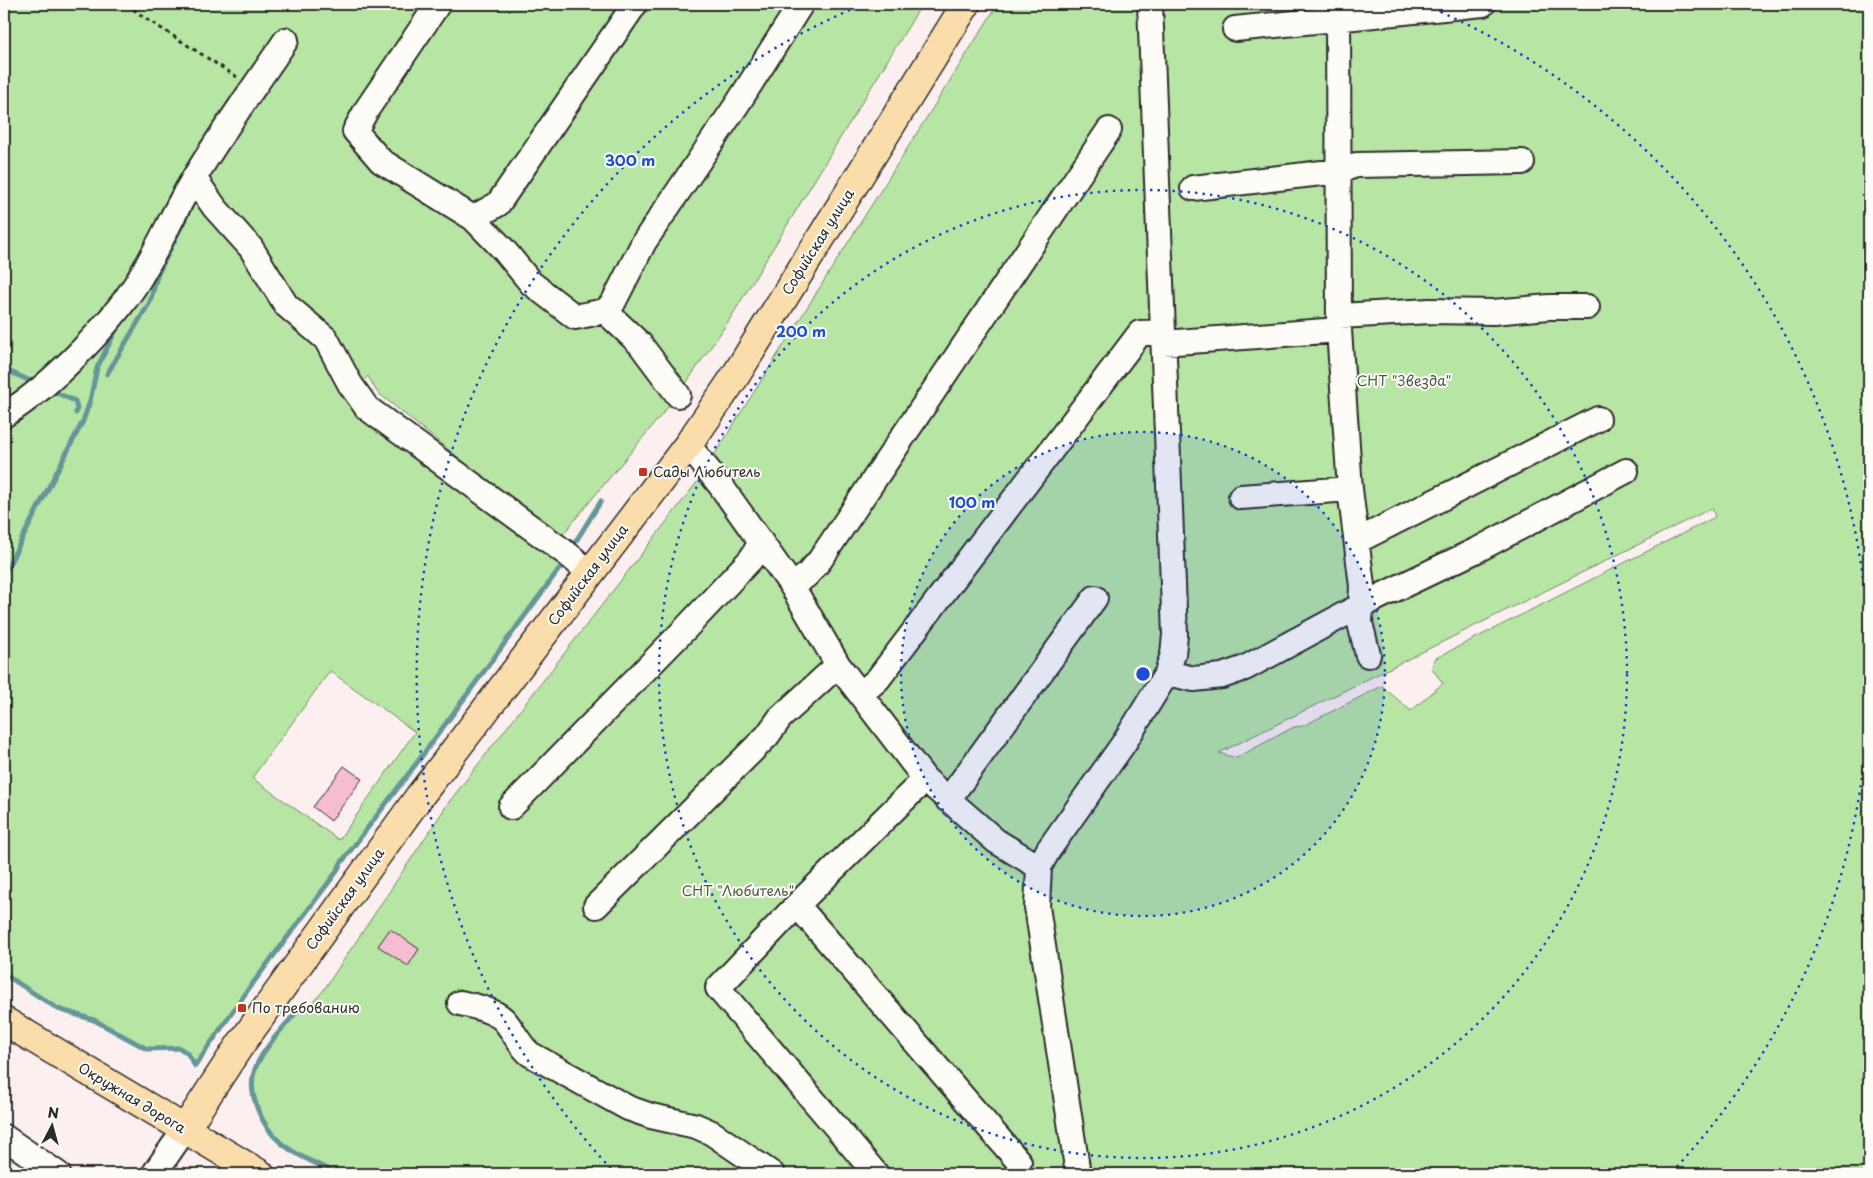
<svg xmlns="http://www.w3.org/2000/svg" width="1873" height="1178" font-family="'Playpen Sans',sans-serif">
<style>
.green{fill:#b7e5a3;stroke:#718867;fill-rule:evenodd}
.lines{fill:none;stroke-linecap:round;stroke-linejoin:round}
.stream{stroke:#65969a;stroke-width:5}
.building{fill:#f6bdd2;stroke:#2b2b2b}
.minor-casing{stroke:#2b2b2b;stroke-width:28}
.major-casing{stroke:#2b2b2b;stroke-width:31}
.path{stroke:#2b2b2b;stroke-width:3;stroke-dasharray:4 4;stroke-linecap:butt}
.minor{stroke:#fdfcf7;stroke-width:24}
.major{stroke:#fbddab;stroke-width:28}
.ring{fill:none;stroke:#1d4ed8;stroke-width:2.5;stroke-dasharray:2.5 5}
.poi-dot{fill:#c8321e;stroke:#fdfcf7;stroke-width:2}
.labels{text-anchor:middle;stroke-width:4;stroke-linejoin:round;paint-order:stroke}
.street-label{font-size:14px;fill:#2b2b2b;stroke:#fdfcf7}
.park-label{font-size:14px;fill:#4e5a49;stroke:#fdfcf7}
.poi-label{font-size:14px;fill:#2b2b2b;stroke:#fdfcf7;text-anchor:start}
.centre{fill:#1d4ed8;stroke:#fdfcf7;stroke-width:2.5}
.ring-label{font-size:15px;text-anchor:middle;font-weight:bold;fill:#1d4ed8;stroke:#fdfcf7;stroke-width:4;stroke-linejoin:round;paint-order:stroke}
</style>
<rect width="100%" height="100%" fill="#fceff0"/>
<filter id="ink" filterUnits="userSpaceOnUse"><feTurbulence type="fractalNoise" baseFrequency=".02" numOctaves="2"/><feDisplacementMap in="SourceGraphic" scale="10" xChannelSelector="R" yChannelSelector="G"/><feConvolveMatrix kernelMatrix="1 2 1 2 8 2 1 2 1" color-interpolation-filters="sRGB"/></filter>
<g filter="url(#ink)">
<!-- green -->
<path class="green" d="M 4,4 L 922,4 L 728,322 L 678,395 L 559,539 L 377,392 L 368,376 L 350,396 L 552,551 L 562,565 L 419,760 L 341,863 L 335,874 L 247,991 L 195,1066 L 188,1054 L 180,1048 L 147,1049 L 94,1020 L 58,1009 L 4,974 ZM 330,671 L 415,732 L 339,840 L 252,778 Z
M 998,4 L 1869,4 L 1869,1174 L 337,1174 C 318,1164 296,1156 280,1142 C 262,1126 246,1093 255,1069 C 262,1049 287,1023 301,1007 L 308,1007 L 323,991 L 449,802 L 698,481 ZM 1712,508 L 1715,517 L 1434,659 L 1432,669 L 1443,683 L 1411,711 L 1382,686 L 1303,726 L 1294,727 L 1236,758 L 1219,753 Z"/>
<g class="lines">
<!-- stream -->
<path class="stream" d="M 4,369 L 35,383
M 107,374 L 150,302 L 157,276 L 185,219
M 50,390 L 75,401 L 77,408 L 76,413
M 571,549 L 601,501
M 4,574 L 83,421 L 90,401 L 97,368 L 118,326
M 4,974 L 58,1009 L 94,1020 L 147,1049 L 180,1048 L 188,1054 L 195,1066 L 247,991 L 335,874 L 341,863 L 419,760 L 565,561
M 301,1007 C 287,1023 262,1049 255,1069 C 246,1093 262,1126 280,1142 C 296,1156 318,1164 337,1174"/>
</g>
<!-- building -->
<path class="building" d="M 344,766 L 362,779 L 331,821 L 313,807 Z
M 390,929 L 419,949 L 408,966 L 378,946 Z"/>
<g class="lines">
<defs>
<path id="minor" d="M 438,4 L 367,109 L 355,131 L 381,161 L 473,218 L 498,204 L 635,4
M 1338,4 L 1339,330 L 1350,489 L 1362,586 L 1360,623 L 1368,655
M 1235,29 L 1483,4
M 194,178 L 215,208 L 251,248 L 286,305 L 326,339 L 350,384 L 367,408 L 570,556 L 590,573
M 1193,188 L 1339,171 L 1356,165 L 1522,162
M 473,218 L 504,250 L 531,283 L 575,317 L 605,311 L 640,344 L 678,395
M 605,311 L 613,303 L 644,242 L 738,103 L 801,4
M 1339,316 L 1430,311 L 1493,312 L 1549,307 L 1587,307
M 1163,343 L 1339,330
M 4,415 C 51,387 119,317 145,269 C 161,242 174,212 190,185 C 219,135 254,88 286,40
M 688,445 L 721,486 L 792,586 L 838,665 L 925,779 L 996,841 L 1039,867
M 1241,497 L 1350,489
M 1357,541 L 1598,419
M 792,586 L 807,575 L 820,560 L 1109,130
M 1167,673 L 1194,679 L 1222,676 L 1245,668 L 1360,606 L 1479,549 L 1626,471
M 861,694 L 878,679 L 1140,333 L 1163,332
M 948,800 L 1095,598
M 511,807 L 686,628 L 751,559 L 761,542
M 797,905 L 1019,1162
M 596,906 L 767,736 L 780,718 L 838,665
M 460,1003 C 474,1006 494,1010 504,1020 C 514,1031 519,1045 530,1054 L 628,1108 L 651,1116 L 696,1126 L 712,1133 L 772,1174
M 4,1137 L 58,1174
M 154,1174 L 185,1129
M 876,1174 L 718,988 L 797,905 L 925,779
M 1078,1174 L 1037,907 L 1039,867 L 1049,849 L 1124,743 L 1167,673 L 1173,654 L 1175,635 L 1150,4"/>
<path id="major" d="M 4,1021 L 260,1174
M 185,1129 L 238,1048 L 419,797 L 688,445 L 734,378 L 966,4"/>
</defs>
<!-- minor casing -->
<use href="#minor" class="minor-casing"/>
<!-- major casing -->
<use href="#major" class="major-casing"/>
<!-- path -->
<path class="path" d="M 127,4 L 142,16 L 237,77"/>
<!-- minor -->
<use href="#minor" class="minor"/>
<!-- major -->
<use href="#major" class="major"/>
</g>
</g>
<!-- distance rings -->
<circle cx="1143" cy="674" r="242" fill="#1d4ed8" fill-opacity=".12"/>
<g class="ring">
<circle cx="1143" cy="674" r="242"/>
<circle cx="1143" cy="674" r="484"/>
<path d="M616 1174A726 726 0 0 1 859 6M1427 6A726 726 0 0 1 1670 1174"/>
</g>
<!-- markers -->
<g class="poi-dot">
<rect x="638" y="467" width="10" height="10" rx="2.5"/>
<rect x="237" y="1003" width="10" height="10" rx="2.5"/>
</g>
<g class="labels">
<!-- street labels -->
<g class="street-label">
<text transform="translate(818 242) rotate(-58)" y="5">Софийская улица</text>
<text transform="translate(588 575) rotate(-53)" y="5">Софийская улица</text>
<text transform="translate(345 899) rotate(-54)" y="5">Софийская улица</text>
<text transform="translate(132 1098) rotate(31)" y="5">Окружная дорога</text>
</g>
<!-- park labels -->
<g class="park-label">
<text x="1404" y="386">СНТ "Звезда"</text>
<text x="738" y="896">СНТ "Любитель"</text>
</g>
<!-- poi labels -->
<g class="poi-label">
<text x="653" y="477">Сады Любитель</text>
<text x="252" y="1013">По требованию</text>
</g>
</g>
<circle cx="1143" cy="674" r="8" class="centre"/>
<g class="ring-label">
<text x="630" y="166">300 m</text>
<text x="801" y="337">200 m</text>
<text x="972" y="508">100 m</text>
</g>
<!-- margin -->
<rect width="1873" height="1178" fill="none" stroke="#fdfcf7" stroke-width="20"/>
<rect x="10" y="10" width="1853" height="1158" fill="none" stroke="#2b2b2b" stroke-width="2" filter="url(#ink)"/>
<!-- north arrow -->
<g transform="translate(52 1126) rotate(6)" stroke="#fdfcf7" stroke-width="4" paint-order="stroke">
<path d="M0-4L9 19L0 12L-9 19Z" fill="#2b2b2b"/>
<text y="-8" font-size="14" font-weight="bold" text-anchor="middle" fill="#2b2b2b">N</text>
</g>
</svg>
